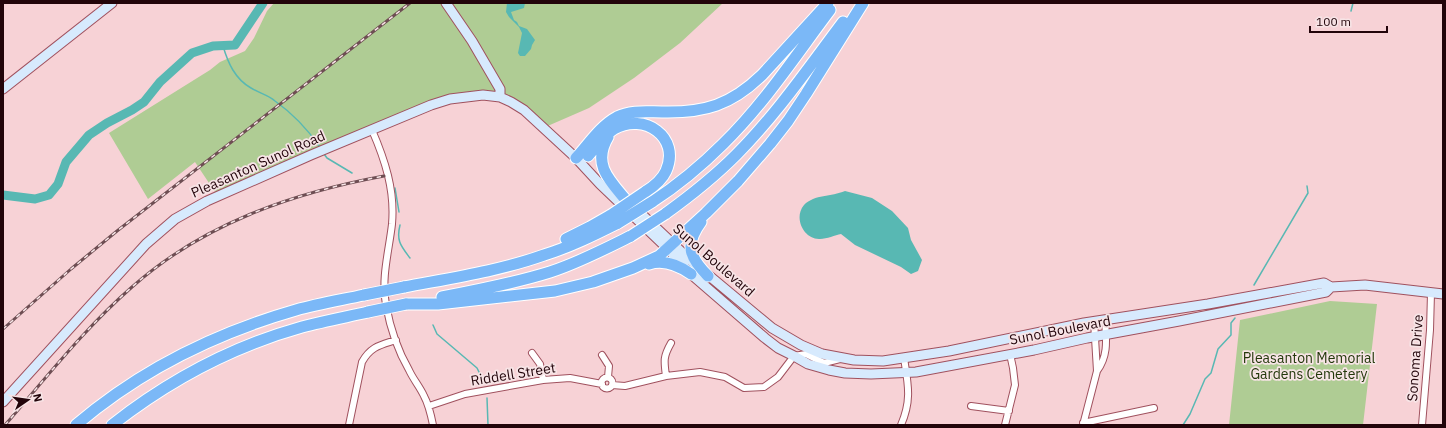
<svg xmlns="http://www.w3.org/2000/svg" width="1446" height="428" font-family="'IBM Plex Sans',sans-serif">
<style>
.green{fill:#afcc94}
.water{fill:#58b8b3}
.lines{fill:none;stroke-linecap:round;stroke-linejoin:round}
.stream{stroke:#58b8b3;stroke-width:1.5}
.river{stroke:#58b8b3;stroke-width:9}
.street-casing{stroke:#a0515e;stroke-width:8}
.secondary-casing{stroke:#a0515e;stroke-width:11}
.highway-casing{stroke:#fff;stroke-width:13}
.street{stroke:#fff;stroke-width:6}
.secondary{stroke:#d7eafd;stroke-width:9}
.highway{stroke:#7bb8f7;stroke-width:11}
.rail-casing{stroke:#6e4e53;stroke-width:3}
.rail{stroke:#f7e4e6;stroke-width:1.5;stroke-dasharray:4.5;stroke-linecap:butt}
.highway-bridge-casing{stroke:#fff;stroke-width:13;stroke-linecap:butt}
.highway-bridge{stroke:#7bb8f7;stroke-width:11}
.labels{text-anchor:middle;stroke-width:3.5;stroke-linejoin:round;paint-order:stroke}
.street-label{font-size:14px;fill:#22040a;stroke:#f7e4e6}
.park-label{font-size:14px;fill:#23380b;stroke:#f7e4e6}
</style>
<rect width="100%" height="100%" fill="#f7d2d6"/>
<!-- green -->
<path class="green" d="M 274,3 L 723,3 L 680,43 L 634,78 L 589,108 L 543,128 L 523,111 L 493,99 L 462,100 L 436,108 L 219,198 L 195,162 L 148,199 L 109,133 L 210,70 L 220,62 L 245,51 L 254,38 L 267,11 Z
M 1330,301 L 1377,304 L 1363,425 L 1229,425 L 1240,320 Z"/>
<!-- water -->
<path class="water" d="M 507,3 L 525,3 L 524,8 L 511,12 L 514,20 L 517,22 L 519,26 L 527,29 L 535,40 L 532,45 L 531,49 L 525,56 L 520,56 L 518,53 L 522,33 L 519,27 L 509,17 L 506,12 Z
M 845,191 L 872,198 L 892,211 L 908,228 L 911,240 L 922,260 L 918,271 L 911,274 L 901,267 L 855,245 L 841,234 C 835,235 827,239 820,239 C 804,240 793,218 804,205 C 815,194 831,197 845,191 Z"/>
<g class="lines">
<!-- stream -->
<path class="stream" d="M 1351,11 L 1353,3
M 223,46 C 228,63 235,79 251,88 C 259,93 268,95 275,101 C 292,113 308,130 320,147
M 324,154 L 327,158 L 352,173
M 395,188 L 399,212
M 400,225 C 396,241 401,246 410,258
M 1254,285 L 1308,193 L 1307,186
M 433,325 L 437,334 L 477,368 L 482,378
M 487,398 L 488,425
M 1183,425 L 1190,414 L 1205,379 L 1211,373 L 1218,349 L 1231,335 L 1231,323 L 1235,318"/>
<!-- river -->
<path class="river" d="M 3,195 L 35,199 L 49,195 L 58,184 L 66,162 L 89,135 L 107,123 L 132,110 L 144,102 L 160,82 L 192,53 L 213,46 L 235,45 L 263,3"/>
<defs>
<path id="street" d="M 372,130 C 385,160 395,190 392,224 C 389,251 381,277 386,305 C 390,327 398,351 409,370 C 413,379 420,387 424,396 C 429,405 431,415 433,425
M 532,353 L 540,364 L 543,380
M 602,355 L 609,366 L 608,377
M 1097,371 C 1109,355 1106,338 1105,320
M 666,376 C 664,361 663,357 671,343
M601.5 383a5.5 5.5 0 1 1 11 0a5.5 5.5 0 1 1-11 0Z
M 612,385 L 625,386 L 666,376 L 700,372 L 725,377 L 744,388 L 764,387 L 778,377 L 794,356 L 806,354 L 824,363 L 840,359
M 429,406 L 465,394 L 543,380 L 570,378 L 602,384
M 971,406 L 1009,411
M 1083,423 L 1154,408
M 349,425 L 362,362 C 371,346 381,345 396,340
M 901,425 C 912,400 908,384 904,358
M 1005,425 L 1015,385 L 1013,368 L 1010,354
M 1083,425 L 1097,371 L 1094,321
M 1422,425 L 1430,330 L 1431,293"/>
<path id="secondary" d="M 446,3 L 472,41 L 500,89 L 500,97
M 3,89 L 112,3
M 634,207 L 689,259 L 772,328 L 801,345 L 822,354 L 854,360 L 883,361 L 949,351 L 1084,323 L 1208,304 L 1324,283 L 1331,287 L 1365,285 L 1443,294
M 3,402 L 146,244 L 175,219 L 207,201 L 311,155 L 431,105 L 450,99 L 483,95 L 500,97 L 511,102 L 524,110 L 576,158 L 600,184 L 667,248 L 691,274 L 765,338 L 778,348 L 794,356 L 808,364 L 829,370 L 845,373 L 871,374 L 916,372 L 1034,350 L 1087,338 L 1179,321 L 1326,292 L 1331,287"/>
<path id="highway" d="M 608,137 C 592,164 609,180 626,200
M 588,156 C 596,147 604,135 614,129 C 644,112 681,137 666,171 C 662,180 653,187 645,192
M 576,158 C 588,145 600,126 617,117 C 631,110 647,112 662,112 C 705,113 731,105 762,75 L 828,3
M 652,202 C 678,185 701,166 723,144 C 764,104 796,55 830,10
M 665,214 C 690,196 714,177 736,155 C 776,115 809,67 843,22
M 701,222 C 684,245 690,258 708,276
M 566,239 L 590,227 L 611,215
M 649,264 C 664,259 678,265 691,274
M 404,287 C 451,278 499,271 544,255 C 570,247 594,235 618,223
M 442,297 C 479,290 515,283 550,272 C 578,263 605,249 631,236
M 406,304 L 438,304 L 555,291 L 593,282 L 633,268 L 659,256 L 706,213 L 738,181 L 770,144 L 788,121 L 806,94 L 863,3
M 76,425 C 139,371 216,333 296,310 C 318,304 341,300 364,295
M 112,425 C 168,381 234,346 302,327 C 324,321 346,317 368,312"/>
</defs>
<!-- street casing -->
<use href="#street" class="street-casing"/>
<!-- secondary casing -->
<use href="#secondary" class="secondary-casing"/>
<!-- highway casing -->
<use href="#highway" class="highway-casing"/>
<!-- street -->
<use href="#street" class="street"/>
<!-- secondary -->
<use href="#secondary" class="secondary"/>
<!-- highway -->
<use href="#highway" class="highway"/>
<defs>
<path id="rail" d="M 3,329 L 71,269 L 117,231 L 410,3
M 5,425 C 46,378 85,328 132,287 C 203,224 292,193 384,176"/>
</defs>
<!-- rail casing -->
<use href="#rail" class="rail-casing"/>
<!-- rail -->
<use href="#rail" class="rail"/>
<defs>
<path id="highway-bridge" d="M 611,215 L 645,192
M 618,223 L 652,202
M 631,236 L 665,214
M 364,295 L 404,287
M 368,312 L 406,304"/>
</defs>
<!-- highway-bridge casing -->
<use href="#highway-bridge" class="highway-bridge-casing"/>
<!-- highway-bridge -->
<use href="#highway-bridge" class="highway-bridge"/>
</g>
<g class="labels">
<!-- street labels -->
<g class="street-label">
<text transform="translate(258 164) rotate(-24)" y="5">Pleasanton Sunol Road</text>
<text transform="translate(714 260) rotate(41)" y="5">Sunol Boulevard</text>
<text transform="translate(1060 330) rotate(-11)" y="5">Sunol Boulevard</text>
<text transform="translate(1415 358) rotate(-86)" y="5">Sonoma Drive</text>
<text transform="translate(513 374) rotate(-9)" y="5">Riddell Street</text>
</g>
<!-- park labels -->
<g class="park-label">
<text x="1309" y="363">Pleasanton Memorial<tspan x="1309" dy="16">Gardens Cemetery</tspan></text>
</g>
</g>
<!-- border -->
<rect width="1446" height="428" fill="none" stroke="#22040a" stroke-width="8"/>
<!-- north arrow -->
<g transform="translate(28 400) rotate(77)" stroke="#f7e4e6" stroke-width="3" paint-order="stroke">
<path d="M0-3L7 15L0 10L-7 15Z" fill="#22040a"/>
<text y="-6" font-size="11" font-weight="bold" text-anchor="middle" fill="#22040a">N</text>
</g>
<!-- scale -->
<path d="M1310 26v6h77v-6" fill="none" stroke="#22040a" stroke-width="2"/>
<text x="1316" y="26" font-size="12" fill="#22040a" stroke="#f7e4e6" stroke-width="3" paint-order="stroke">100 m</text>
</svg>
